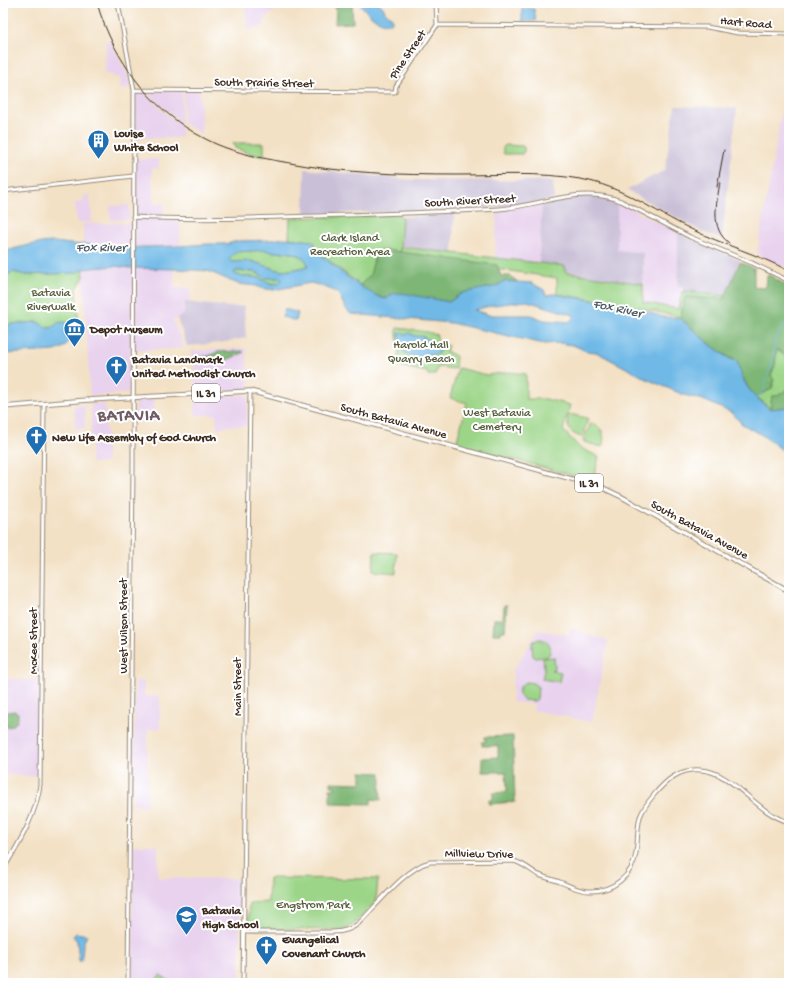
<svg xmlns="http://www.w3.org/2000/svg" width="792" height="986" font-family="'Gochi Hand',sans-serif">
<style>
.built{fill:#e8d2ee}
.industrial{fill:#c9bfd7}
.green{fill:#9cd588;stroke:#6c8053}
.forest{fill:#7db674;stroke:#5c7049}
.water{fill:#6fb9e7;stroke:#557282;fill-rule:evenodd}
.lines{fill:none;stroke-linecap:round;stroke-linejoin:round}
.stream{stroke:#6fb9e7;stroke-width:1}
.secondary-casing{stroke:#978672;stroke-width:5}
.primary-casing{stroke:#978672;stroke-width:5.5}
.secondary{stroke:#fff;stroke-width:3}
.primary{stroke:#fff;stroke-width:3.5}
.rail{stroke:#3b2a1e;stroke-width:1}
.labels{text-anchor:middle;stroke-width:4;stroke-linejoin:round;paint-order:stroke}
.shield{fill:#fff;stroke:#766a62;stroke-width:1}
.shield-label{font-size:11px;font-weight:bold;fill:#3b2a1e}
.street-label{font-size:12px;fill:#3b2a1e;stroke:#fff}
.poi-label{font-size:12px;font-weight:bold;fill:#3b2a1e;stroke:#fff;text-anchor:start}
.park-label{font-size:12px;fill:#585d3e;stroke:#fff}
.water-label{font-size:13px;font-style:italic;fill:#4d5c64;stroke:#fff}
.district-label{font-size:16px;font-weight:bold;letter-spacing:1px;fill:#715b64;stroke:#fff}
</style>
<rect width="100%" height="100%" fill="#fff"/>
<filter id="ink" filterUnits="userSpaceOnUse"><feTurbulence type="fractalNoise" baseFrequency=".025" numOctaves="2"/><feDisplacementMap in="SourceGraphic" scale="8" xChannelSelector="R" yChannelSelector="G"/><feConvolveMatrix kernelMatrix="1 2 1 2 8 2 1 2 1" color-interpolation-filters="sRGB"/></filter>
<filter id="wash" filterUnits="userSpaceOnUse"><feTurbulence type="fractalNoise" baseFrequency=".012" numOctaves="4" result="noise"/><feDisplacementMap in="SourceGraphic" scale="16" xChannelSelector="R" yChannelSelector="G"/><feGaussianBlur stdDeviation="0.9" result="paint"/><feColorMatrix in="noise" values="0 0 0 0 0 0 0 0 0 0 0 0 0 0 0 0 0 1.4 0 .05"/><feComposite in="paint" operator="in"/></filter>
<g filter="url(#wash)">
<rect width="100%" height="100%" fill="#f3e1c5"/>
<!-- built -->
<path class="built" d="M 245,3 L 305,3 L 275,10 L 265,18 L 264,26 L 247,30 Z
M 110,41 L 128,75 L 130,89 L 120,89 L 120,77 L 113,77 L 113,75 L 105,74 L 106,42 Z
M 184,90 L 200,90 L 202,134 L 183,123 Z
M 135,91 L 143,91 L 163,111 L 181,125 L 181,138 L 135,138 Z
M 147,91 L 182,91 L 181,122 L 157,102 Z
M 782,109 L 789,109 L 789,269 L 757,254 Z
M 134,159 L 159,159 L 159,168 L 152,168 L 152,186 L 154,186 L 154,203 L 164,203 L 164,220 L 180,220 L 180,246 L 134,247 Z
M 90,195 L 92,222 L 77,223 L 75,203 L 84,202 L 83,196 Z
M 617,201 L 678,233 L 678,286 L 684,287 L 678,309 L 644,302 L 643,253 L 617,250 Z
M 542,204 L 539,263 L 495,258 L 497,210 Z
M 129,205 L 130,219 L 110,220 L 110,206 Z
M 130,223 L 130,248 L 116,248 L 83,244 L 83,224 Z
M 115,266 L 129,268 L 174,269 L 174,288 L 191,288 L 189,302 L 185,302 L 184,316 L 173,320 L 184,348 L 130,351 L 129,393 L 90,396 L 83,269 Z
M 246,348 L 249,390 L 195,393 L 195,371 L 193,359 L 190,351 Z
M 248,395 L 247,426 L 227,426 L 223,428 L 217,428 L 216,415 L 195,415 L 195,396 Z
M 154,399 L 154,422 L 141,422 L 140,419 L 135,420 L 136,400 Z
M 105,403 L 107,463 L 91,463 L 91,404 Z
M 74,405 L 85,405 L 85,429 L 75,429 Z
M 570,628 L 608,641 L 592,722 L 533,710 L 534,704 L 512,702 L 513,671 L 538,630 L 569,635 Z
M 3,679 L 40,680 L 39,772 L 37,776 L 3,775 Z
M 135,681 L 144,681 L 144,696 L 160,696 L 160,729 L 148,729 L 147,805 L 133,805 Z
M 133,845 L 158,845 L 158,878 L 240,879 L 240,983 L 132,983 Z"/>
<!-- industrial -->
<path class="industrial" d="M 675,106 L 737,108 L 722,239 L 705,233 L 690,225 L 627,190 L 665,170 Z
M 305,169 L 412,180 L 553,181 L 554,199 L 532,203 L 503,207 L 411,211 L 304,214 Z
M 577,196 L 601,196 L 617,201 L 617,250 L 643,253 L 643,284 L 565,271 L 565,266 L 539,263 L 542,204 Z
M 454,213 L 453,253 L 401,246 L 402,217 Z
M 678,233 L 740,260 L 725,296 L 683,291 L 683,287 L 678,286 Z
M 185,302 L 229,307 L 244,306 L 246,338 L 220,343 L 187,346 L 177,318 L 184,315 Z"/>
<!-- green -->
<path class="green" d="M 233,143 L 264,143 L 264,157 L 245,152 L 235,148 Z
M 505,145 L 523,146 L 524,147 L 524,152 L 522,154 L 504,154 L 503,152 L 503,148 Z
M 399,215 L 402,217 L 400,250 L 397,252 L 378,250 C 375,265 375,277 360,285 L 319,253 L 314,249 L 315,243 L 311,241 L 289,238 L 290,218 Z
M 401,247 L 565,266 L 565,272 L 643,284 L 643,302 L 678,309 L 683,291 L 726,296 L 789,295 L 789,406 L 769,407 L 756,396 L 692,327 L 680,317 L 630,306 L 557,294 L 557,278 L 463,264 L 400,293 Z
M 266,250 C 270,251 273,253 276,252 C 287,252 304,252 308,265 L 308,266 L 292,270 L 281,271 L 251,261 L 232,262 L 228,259 L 230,256 L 236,252 Z
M 83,269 L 84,277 L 76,290 L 80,340 L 74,341 L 72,339 L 74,334 L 73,327 L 54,327 L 48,328 L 37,322 L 3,325 L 3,281 L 10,273 L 13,272 L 26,275 L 73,273 Z
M 235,271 L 255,272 L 260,275 L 280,278 L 282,280 L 279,283 L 272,284 L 260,278 L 236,275 L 235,274 Z
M 397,328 L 428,332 L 437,335 L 437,340 L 448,346 L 446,351 L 456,356 L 455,369 L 438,367 L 435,375 L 428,375 L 427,372 L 398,366 L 399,345 L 397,338 Z
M 458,368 L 487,375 L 509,372 L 526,374 L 526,399 L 546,399 L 570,405 L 563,430 L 579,447 L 599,457 L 593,481 L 456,444 L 467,403 L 450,398 Z
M 569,414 L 587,418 L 588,419 L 582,437 C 569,434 565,426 569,414 Z
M 591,423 C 603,427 606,435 602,447 L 584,442 L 583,440 Z
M 374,552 L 397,553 L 396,573 L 373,571 Z
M 539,639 C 550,640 554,649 547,657 L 535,658 L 533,656 L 532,645 L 533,642 Z
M 554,657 L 555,669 L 551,670 L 561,672 L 559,682 L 542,679 L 544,670 L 543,658 Z
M 527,682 L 533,683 L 538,687 L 537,699 L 534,701 L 523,700 C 516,693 518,685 527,682 Z
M 269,878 L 378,879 L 376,902 L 353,925 L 343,930 L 248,929 L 249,903 L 268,902 Z
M 160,975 L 173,983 L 132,983 L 132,981 L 157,981 L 158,977 Z"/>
<!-- forest -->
<path class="forest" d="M 333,3 L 352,3 L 353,23 L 335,24 L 336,9 Z
M 386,250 L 497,265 L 501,276 L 510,276 L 518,282 L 504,281 L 497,286 L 462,293 L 449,302 L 433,299 L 383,298 L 371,294 L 360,285 L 370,275 L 375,255 L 385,256 Z
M 740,262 L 754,268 L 754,287 L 764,288 L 766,287 L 767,276 L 769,275 L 789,287 L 789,360 L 777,349 L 775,365 L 771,375 L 774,380 L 772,389 L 755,397 C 746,386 741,375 737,361 C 715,352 698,333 680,318 L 685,297 L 724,299 Z
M 243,351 L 243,353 L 219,363 L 214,361 L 200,362 L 197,359 L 198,357 L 209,356 L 217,352 Z
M 789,389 L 789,407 L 770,409 L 772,396 L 776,396 Z
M 504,605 L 507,605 L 505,631 L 501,631 L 501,634 L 493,634 L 494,619 L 503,619 Z
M 14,711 L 18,713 C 19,723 13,728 3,727 L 3,713 Z
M 513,736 L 515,802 L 489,804 L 489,800 L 493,800 L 493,793 L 507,792 L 506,772 L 482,772 L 482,758 L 498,757 L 498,746 L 482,746 L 482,742 L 485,742 L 485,737 Z
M 361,772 L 381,773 L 381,785 L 380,785 L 381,800 L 371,799 L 371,804 L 330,803 L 330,789 L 335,789 L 335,786 L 331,786 L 331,782 L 361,783 Z"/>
<!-- water -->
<path class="water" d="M 359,3 L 379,3 L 383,7 L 385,12 L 393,19 L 391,23 C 377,24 367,13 359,3 Z
M 522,8 L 534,9 L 536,21 L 522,21 Z
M 285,238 L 311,241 L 315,243 L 314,249 C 330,262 368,297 387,299 L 392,294 L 402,293 L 449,302 L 462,293 L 497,286 L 504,281 L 532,283 L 544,290 L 546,295 L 554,294 L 629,306 L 663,317 L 680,318 L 707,342 L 730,359 L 737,361 C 744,386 750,393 770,409 L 789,407 L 789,455 L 762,435 L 742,424 L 732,413 L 703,400 L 684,395 L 649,380 L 596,352 L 586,351 L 573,345 L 559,343 L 544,344 L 451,323 L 351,314 C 345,310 343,302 339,295 C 336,290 316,284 310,283 L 274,290 L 260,288 L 257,286 L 238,284 L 208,271 L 178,269 L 129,268 L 115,266 L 83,269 L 76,273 L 26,275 L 13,272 L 10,273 L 3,281 L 3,252 C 19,247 35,243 52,242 C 60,242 79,246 83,244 L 116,248 L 180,246 L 207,244 L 227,244 L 237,241 L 271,240 ZM 266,250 C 270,251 273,253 276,252 C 287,252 304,252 308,265 L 308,266 L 292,270 L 281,271 L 251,261 L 232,262 L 229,259 L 236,252 ZM 236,271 L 255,272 L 266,278 L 279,278 L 282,280 L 279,283 L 272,284 L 260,278 L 236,275 L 234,272 ZM 527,301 L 573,315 L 574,317 L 569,322 L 544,320 L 531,315 L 489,315 L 474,310 L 494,305 Z
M 285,309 L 298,313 L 296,321 L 282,317 Z
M 37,322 C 42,324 45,328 49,328 C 53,328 55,325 58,323 C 69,319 76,328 73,337 L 64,347 L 55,351 L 3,354 L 3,325 Z
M 400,332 L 406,335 L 409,333 L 415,336 L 422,336 L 438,345 L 440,350 L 437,355 L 425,354 L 423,357 L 414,357 L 413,356 L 406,354 L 399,345 L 399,333 Z
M 76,933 L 87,935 L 83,944 L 82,960 L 80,962 L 79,960 L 77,941 L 73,936 Z"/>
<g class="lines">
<!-- stream -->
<path class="stream" d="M 767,376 L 772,366 L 775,341 L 780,330 L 789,319
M 755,397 L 764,392 L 766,379"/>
</g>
</g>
<g filter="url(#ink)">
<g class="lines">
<defs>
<path id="secondary" d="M 118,3 L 134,90 L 133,468 L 128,983
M 437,25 L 707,27 L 738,33 L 789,34
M 134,90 L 395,92 L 396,86 L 437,25 L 436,3
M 3,191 L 133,176
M 133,217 C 204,221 276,217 348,215 C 398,213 449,212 499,209 C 540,206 581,185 621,201 L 690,237 L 752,263 L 789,281
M 3,870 C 19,843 36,816 40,785 L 44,404
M 244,932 L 333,932 C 343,932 351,930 359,923 C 377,905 407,867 430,862 L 514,861 C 524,864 529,869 537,874 C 545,878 553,879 560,882 C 570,886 579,891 589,891 C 612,892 633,876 636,853 C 638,841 637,828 640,817 C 643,809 648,802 653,796 C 666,780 680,768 701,770 C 734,772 755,813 789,822
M 243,983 L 250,391"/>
<path id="primary" d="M 3,407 L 88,400 L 250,391 L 601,487 L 622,497 L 789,591"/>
</defs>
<!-- secondary casing -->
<use href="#secondary" class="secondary-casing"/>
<!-- primary casing -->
<use href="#primary" class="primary-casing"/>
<!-- secondary -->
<use href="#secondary" class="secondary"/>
<!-- primary -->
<use href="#primary" class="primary"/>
<!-- rail -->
<path class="rail" d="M 97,3 C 114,63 157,118 216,144 C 237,153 261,158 284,162 C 342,173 399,175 457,175 C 498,175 540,172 580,179 C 622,186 653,211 691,229 C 723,245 758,254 789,271
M 720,182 C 717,203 709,228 729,243
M 717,187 L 724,150"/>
</g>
</g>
<!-- icons -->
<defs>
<symbol id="building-pin" viewBox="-11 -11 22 30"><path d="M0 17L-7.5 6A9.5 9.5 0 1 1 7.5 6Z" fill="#1f6fb2" stroke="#fff"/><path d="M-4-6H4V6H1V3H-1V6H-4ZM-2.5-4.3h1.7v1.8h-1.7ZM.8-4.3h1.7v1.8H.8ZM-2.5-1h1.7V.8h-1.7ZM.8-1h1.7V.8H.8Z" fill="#fff"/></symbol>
<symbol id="museum-pin" viewBox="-11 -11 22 30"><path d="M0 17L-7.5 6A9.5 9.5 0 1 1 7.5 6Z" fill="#1f6fb2" stroke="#fff"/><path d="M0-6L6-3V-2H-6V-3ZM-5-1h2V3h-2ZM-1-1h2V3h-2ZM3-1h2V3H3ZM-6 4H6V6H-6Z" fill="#fff"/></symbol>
<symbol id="church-pin" viewBox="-11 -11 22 30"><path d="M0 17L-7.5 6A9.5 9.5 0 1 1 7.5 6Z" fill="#1f6fb2" stroke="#fff"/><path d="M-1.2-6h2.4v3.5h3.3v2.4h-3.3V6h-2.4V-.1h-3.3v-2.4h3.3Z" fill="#fff"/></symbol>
<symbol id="school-pin" viewBox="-11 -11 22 30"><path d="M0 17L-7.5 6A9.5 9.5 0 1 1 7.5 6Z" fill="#1f6fb2" stroke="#fff"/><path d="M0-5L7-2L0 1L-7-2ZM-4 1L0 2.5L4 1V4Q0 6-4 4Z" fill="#fff"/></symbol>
</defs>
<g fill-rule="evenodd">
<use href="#building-pin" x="86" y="128" width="25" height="34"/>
<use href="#museum-pin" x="62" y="316" width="25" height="34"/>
<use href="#church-pin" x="104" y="354" width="25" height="34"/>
<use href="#church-pin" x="24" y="424" width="25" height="34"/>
<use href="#school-pin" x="174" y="904" width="25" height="34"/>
<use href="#church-pin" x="254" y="934" width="25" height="34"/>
</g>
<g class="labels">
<!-- shield labels -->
<g class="shield">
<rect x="192" y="384" width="28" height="18" rx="3"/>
<rect x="575" y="474" width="28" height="18" rx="3"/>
</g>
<g class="shield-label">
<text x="206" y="397">IL 31</text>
<text x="589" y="487">IL 31</text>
</g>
<!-- street labels -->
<g class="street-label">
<text transform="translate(746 22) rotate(5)" y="4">Hart Road</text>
<text transform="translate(407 54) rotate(-56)" y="4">Pine Street</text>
<text transform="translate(264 82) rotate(1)" y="4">South Prairie Street</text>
<text transform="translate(470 200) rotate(-3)" y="4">South River Street</text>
<text transform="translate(394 420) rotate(15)" y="4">South Batavia Avenue</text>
<text transform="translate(700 529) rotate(29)" y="4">South Batavia Avenue</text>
<text transform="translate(123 626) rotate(-90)" y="4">West Wilson Street</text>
<text transform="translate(33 641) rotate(-90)" y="4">McKee Street</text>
<text transform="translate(237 687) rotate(-90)" y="4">Main Street</text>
<text transform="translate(479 853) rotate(1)" y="4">Millview Drive</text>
</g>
<!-- poi labels -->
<g class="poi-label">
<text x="114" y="137">Louise<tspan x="114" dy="14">White School</tspan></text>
<text x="90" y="333">Depot Museum</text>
<text x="132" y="363">Batavia Landmark<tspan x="132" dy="14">United Methodist Church</tspan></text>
<text x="52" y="441">New Life Assembly of God Church</text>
<text x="202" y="914">Batavia<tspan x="202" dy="14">High School</tspan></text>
<text x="282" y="943">Evangelical<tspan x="282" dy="14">Covenant Church</tspan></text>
</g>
<!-- park labels -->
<g class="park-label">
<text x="350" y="241">Clark Island<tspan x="350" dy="14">Recreation Area</tspan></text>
<text x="51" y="296">Batavia<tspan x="51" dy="14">Riverwalk</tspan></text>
<text x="421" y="348">Harold Hall<tspan x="421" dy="14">Quarry Beach</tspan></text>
<text x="497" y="416">West Batavia<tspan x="497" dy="14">Cemetery</tspan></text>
<text x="313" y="908">Engstrom Park</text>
</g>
<!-- water labels -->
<g class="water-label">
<text x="101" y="251">Fox River</text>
<text transform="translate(618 307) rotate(12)" y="5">Fox River</text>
</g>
<!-- district labels -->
<g class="district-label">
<text x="129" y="420">BATAVIA</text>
</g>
</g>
<!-- margin -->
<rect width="792" height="986" fill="none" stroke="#fff" stroke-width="16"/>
</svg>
